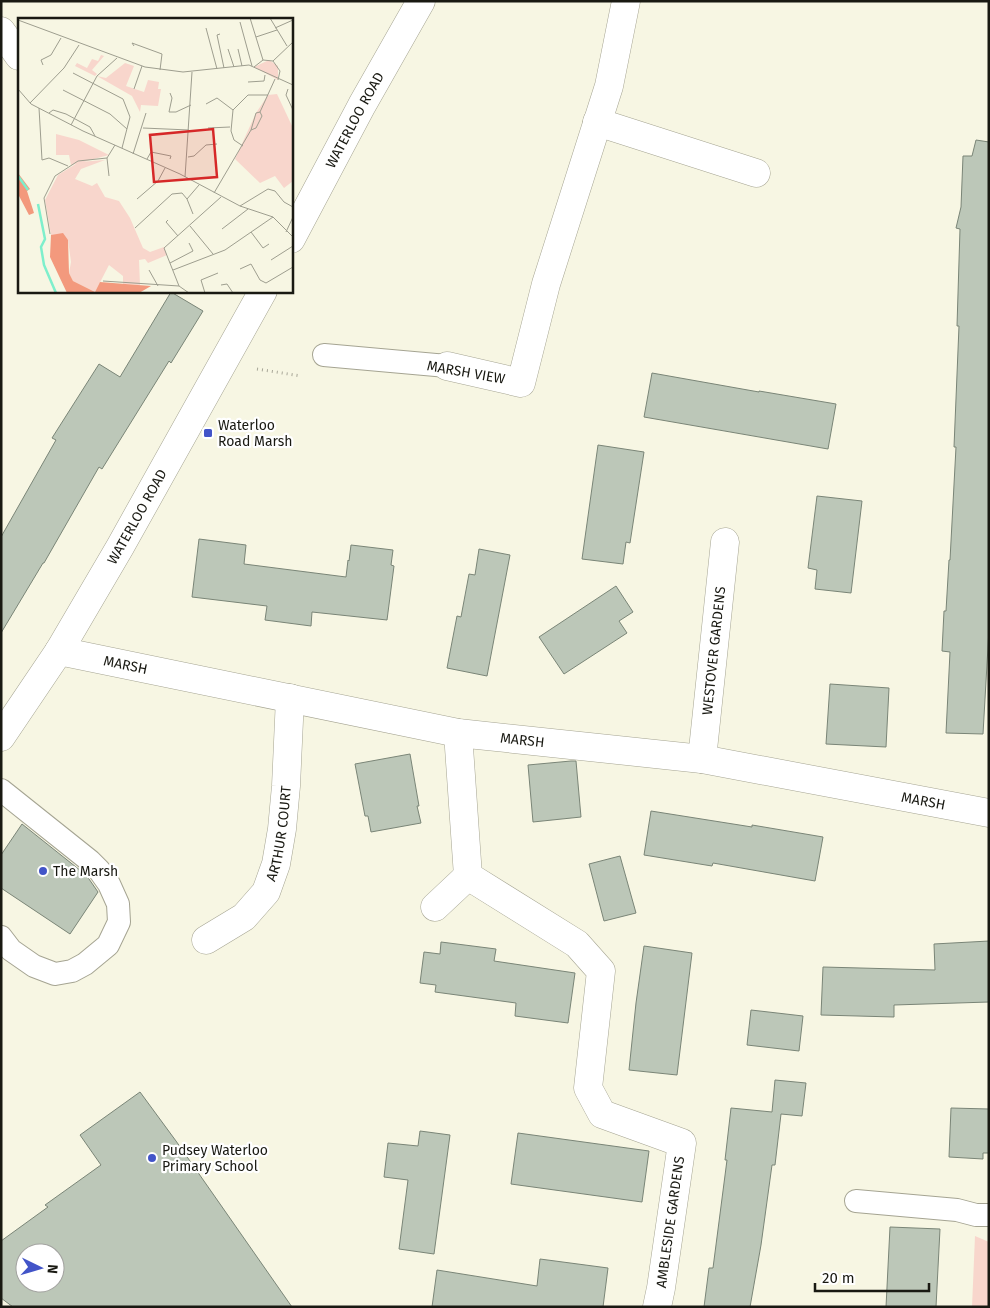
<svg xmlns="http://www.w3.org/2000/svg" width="990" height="1308" font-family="'Fira Sans',sans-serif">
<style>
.green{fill:#f8d6cc}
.building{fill:#bcc7b8;stroke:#7a8577;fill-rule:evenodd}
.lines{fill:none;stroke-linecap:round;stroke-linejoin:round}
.lane-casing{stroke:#a5a492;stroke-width:24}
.street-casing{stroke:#a5a492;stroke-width:29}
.secondary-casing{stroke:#a5a492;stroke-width:29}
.path{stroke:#a8a798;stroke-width:3;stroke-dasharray:1 4;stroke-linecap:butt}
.lane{stroke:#fff;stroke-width:22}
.street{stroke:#fff;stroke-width:28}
.secondary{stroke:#fff;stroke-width:28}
.poi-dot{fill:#4254c8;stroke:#fff;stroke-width:2}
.labels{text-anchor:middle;stroke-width:4.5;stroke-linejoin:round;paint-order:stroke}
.street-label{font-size:14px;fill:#191912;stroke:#fff}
.poi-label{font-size:14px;fill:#191912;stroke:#fff;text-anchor:start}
.inset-river{fill:none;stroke:#7eefcc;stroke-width:2.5}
.inset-road{fill:none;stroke:#9e9e8f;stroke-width:1}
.view{fill:#d62828;fill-opacity:0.15;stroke:#d62828;stroke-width:2.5}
.inset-edge{fill:none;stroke:#191912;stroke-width:2.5}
</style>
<rect width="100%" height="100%" fill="#f7f6e3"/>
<!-- green -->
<path class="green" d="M 975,1236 L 989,1242 L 989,1307 L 972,1307 Z"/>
<!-- building -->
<path class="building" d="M 976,140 L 989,142 L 989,629 L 983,734 L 946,733 L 950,652 L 942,651 L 944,611 L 946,611 L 949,560 L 950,560 L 956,447 L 954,447 L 959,326 L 957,326 L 960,229 L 956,228 L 961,207 L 963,156 L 972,156 Z
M 171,292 L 203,311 L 171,363 L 169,361 L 102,469 L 99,467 L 44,563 L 43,563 L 1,633 L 1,537 L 56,440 L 52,438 L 99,364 L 120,377 Z
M 652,373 L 759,392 L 759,391 L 836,404 L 828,449 L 644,417 Z
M 598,445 L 644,452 L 630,543 L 626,542 L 623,564 L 582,559 Z
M 817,496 L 862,501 L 851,593 L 815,589 L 817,570 L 808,568 Z
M 199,539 L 246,545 L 244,564 L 346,577 L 348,560 L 349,561 L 351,545 L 393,550 L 391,565 L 394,566 L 387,620 L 312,612 L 311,626 L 265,620 L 267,606 L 192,597 Z
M 479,549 L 510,555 L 487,676 L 447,668 L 457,616 L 461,617 L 469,574 L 475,575 Z
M 616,586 L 633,612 L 619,621 L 627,633 L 564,674 L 539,637 Z
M 830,684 L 889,688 L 886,747 L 826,744 Z
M 410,754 L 419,806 L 417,806 L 421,823 L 371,832 L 368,816 L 365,816 L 355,764 Z
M 571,761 L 576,761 L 581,817 L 533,822 L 528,765 Z
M 651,811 L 752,827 L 752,825 L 823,837 L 815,881 L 713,863 L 712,866 L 644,855 Z
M 22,824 L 81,871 L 89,879 L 98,892 L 70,934 L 1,888 L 1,855 Z
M 620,856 L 636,913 L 604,921 L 589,864 Z
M 989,941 L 989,1002 L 894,1005 L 894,1017 L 821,1015 L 823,967 L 935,970 L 934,944 Z
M 441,942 L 496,949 L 494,961 L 575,973 L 568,1023 L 515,1016 L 516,1003 L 435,992 L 436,985 L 420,983 L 424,952 L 440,954 Z
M 644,946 L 692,953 L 677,1075 L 629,1070 L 636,1003 Z
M 751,1010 L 803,1016 L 799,1051 L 747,1045 Z
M 775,1080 L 806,1083 L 802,1116 L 781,1114 L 775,1165 L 772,1165 L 761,1245 L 750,1307 L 704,1307 L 709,1268 L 713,1268 L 727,1160 L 725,1160 L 731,1108 L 772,1112 Z
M 140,1092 L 176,1141 L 292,1307 L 13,1307 L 1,1298 L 1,1241 L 48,1207 L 45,1205 L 101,1165 L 80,1135 ZM 25,1253 L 55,1253 L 55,1283 L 25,1283 Z
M 951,1108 L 989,1109 L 989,1153 L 983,1153 L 983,1159 L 949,1157 Z
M 420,1131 L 450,1135 L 434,1254 L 399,1249 L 408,1180 L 384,1177 L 388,1143 L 418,1146 Z
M 518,1133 L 649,1151 L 642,1202 L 511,1184 Z
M 890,1227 L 940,1229 L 936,1307 L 886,1307 Z
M 540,1259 L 608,1268 L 603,1307 L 432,1307 L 437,1270 L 537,1286 Z"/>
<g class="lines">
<defs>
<path id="lane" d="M 324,355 L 447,366
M 1,790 L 90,861 L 99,870 L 109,884 L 118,904 L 119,922 L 108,945 L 85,964 L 72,971 L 55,974 L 34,966 L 11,950 L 1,937
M 856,1201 L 957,1210 L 976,1215 L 989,1215"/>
<g id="street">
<path d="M 1,31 L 19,56"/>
<path d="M 597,122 L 756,173"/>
<path d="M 447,366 L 521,383 L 546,284 L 609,86 L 626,1"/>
<path id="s1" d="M 59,651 L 458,733 L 702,759 L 989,813"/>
<path d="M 458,733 L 468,876 L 577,944 L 601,971 L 588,1088 L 602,1114 L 682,1143 L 661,1288 L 657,1307"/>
<path id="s2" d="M 702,759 L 725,542"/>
<path d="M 435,907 L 468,876"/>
<path id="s3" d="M 206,940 L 244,917 L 266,892 L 276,864 L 282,829 L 286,786 L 290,698"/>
</g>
<g id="secondary">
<path id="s4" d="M 291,239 L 362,105 L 421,1"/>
<path id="s5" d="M 1,737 L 59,651 L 120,547 L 263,291"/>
</g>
</defs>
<!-- lane casing -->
<use href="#lane" class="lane-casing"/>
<!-- street casing -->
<use href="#street" class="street-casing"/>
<!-- secondary casing -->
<use href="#secondary" class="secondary-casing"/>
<!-- path -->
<path class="path" d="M 257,369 L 301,376"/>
<!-- lane -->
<use href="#lane" class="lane"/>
<!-- street -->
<use href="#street" class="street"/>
<!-- secondary -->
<use href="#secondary" class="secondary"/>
</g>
<!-- markers -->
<g class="poi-dot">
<rect x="203" y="428" width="10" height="10" rx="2.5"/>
<circle cx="43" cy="871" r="5"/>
<circle cx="152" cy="1158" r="5"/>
</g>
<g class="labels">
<!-- street labels -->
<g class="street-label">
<text dy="5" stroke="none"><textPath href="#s4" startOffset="135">WATERLOO ROAD</textPath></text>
<text transform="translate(466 372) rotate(10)" y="5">MARSH VIEW</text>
<text dy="5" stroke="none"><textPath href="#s5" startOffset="259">WATERLOO ROAD</textPath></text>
<text dy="5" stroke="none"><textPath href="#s2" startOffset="109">WESTOVER GARDENS</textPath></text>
<text dy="5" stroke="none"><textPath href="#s1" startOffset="68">MARSH</textPath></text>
<text dy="5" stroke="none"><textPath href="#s1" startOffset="472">MARSH</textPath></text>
<text dy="5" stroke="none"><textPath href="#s1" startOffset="878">MARSH</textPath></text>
<text dy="5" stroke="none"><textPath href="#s3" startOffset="138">ARTHUR COURT</textPath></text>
<text transform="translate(670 1222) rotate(-82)" y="5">AMBLESIDE GARDENS</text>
</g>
<!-- poi labels -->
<g class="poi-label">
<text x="218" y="430">Waterloo<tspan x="218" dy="16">Road Marsh</tspan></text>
<text x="53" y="876">The Marsh</text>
<text x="162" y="1155">Pudsey Waterloo<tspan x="162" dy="16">Primary School</tspan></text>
</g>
</g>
<!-- overview -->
<g transform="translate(18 18)">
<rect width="275" height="275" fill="#f7f6e3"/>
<path d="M 83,37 L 86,38 L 74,52 L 79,56 L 77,58 L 57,48 L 59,45 L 69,50 L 74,41 L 80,43 ZM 251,42 L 260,48 L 260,62 L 236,49 ZM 107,45 L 116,48 L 108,68 L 126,74 L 130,62 L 141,64 L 140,71 L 143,71 L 140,88 L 123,87 L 122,94 L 114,78 L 79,58 L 88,60 ZM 259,76 L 275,110 L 275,163 L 266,170 L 257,158 L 242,165 L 217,141 L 238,95 L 250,77 ZM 38,116 L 61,122 L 91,137 L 53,147 L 51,137 L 38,137 ZM 87,142 L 63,151 L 57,161 L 74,168 L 79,165 L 87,179 L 101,183 L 112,200 L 125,230 L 132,234 L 146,229 L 149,237 L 130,245 L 127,241 L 121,242 L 122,267 L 105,266 L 105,258 L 91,247 L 77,274 L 55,263 L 51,255 L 53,244 L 50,222 L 33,217 L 27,182 L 40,157 L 61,144 Z" fill="#f8d6cc"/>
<path d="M 0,155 L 12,171 L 9,173 L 16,195 L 11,197 L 0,176 ZM 45,215 L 50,222 L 51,255 L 55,263 L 77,274 L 82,264 L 133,268 L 121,275 L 49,275 L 32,239 L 33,217 Z" fill="#f3997d"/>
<path class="inset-river" d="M 0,158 L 10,172M 20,186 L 27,221 L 23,229 L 26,247 L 38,275"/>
<path class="inset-road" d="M 232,0 L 245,42M 252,0 L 269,28M 0,2 L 127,49 L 165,54 L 231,47 L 275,67M 222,4 L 234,48M 188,10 L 199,51M 257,10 L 275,2M 202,16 L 199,17 L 206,50M 238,19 L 259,12M 116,28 L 114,25 L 144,36 L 142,52M 210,31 L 216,49M 220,31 L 224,48M 255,43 L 275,24M 25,47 L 23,42 L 33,37 L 43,20M 236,49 L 245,42 L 255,43 L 262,53 L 260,62M 55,55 L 105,81 L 112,99 L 104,130M 230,64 L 246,63 L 247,57M 0,71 L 13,86 L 65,113 L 162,156 L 222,188 L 255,199 L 275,219M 116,71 L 124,48M 270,71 L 268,77 L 275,92M 45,72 L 92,96 L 109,111M 152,75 L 154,80 L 151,94 L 158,94 L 173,87M 12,85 L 46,50 L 61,27M 188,86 L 199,80 L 215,92M 21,90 L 24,142 L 31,140 L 50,148M 242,94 L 244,98 L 238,110 L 233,112 L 238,95 ZM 242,94 L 257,61M 31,95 L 35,92 L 48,96 L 72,109 L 77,118M 53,107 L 79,58 L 99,40M 125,110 L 171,112M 190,110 L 212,109M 225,128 L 216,122 L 213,113 L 215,92 L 230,77 L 250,77M 115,136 L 128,95M 170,139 L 176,138 L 188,127 L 199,126M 89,140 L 91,158M 129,141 L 133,134 L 153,138 L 152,141M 167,159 L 174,54M 196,175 L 233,112M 119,181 L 140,163 L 147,150M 169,181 L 175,196M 222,188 L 250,171 L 257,173 L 266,184 L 275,189M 150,202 L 148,204 L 160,218M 172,208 L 195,236M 117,210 L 154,176 L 164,175 L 169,181 L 181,167M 204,211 L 230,191M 233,214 L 245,230 L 251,226M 268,214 L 275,199M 32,216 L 26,180 L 37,158 L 60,143 L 89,140 L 97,127M 253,242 L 275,228M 152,245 L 175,233 L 171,225M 222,251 L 233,246 L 242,262 L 248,265 L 275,249M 131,252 L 140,268M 155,252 L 207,232 L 255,199M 85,263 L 161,268 L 171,275M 203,267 L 209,266 L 215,275M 161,268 L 146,230 L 203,179M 187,275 L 183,262 L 200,255"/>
<path class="view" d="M 195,111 L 199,159 L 136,164 L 132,117 Z"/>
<rect width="275" height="275" class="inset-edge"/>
</g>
<!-- border -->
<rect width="990" height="1308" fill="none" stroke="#191912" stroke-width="5"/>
<!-- north arrow -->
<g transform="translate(40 1268) rotate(95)"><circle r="24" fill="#ffffff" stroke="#a3a3a0"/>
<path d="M0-4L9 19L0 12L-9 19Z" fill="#4254c8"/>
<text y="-8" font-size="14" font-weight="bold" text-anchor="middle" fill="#191912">N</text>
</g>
<!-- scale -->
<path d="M815 1283v8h114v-8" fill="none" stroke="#191912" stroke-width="2.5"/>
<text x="822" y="1283" font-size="15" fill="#191912" stroke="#ffffff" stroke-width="4" paint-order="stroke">20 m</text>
</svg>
